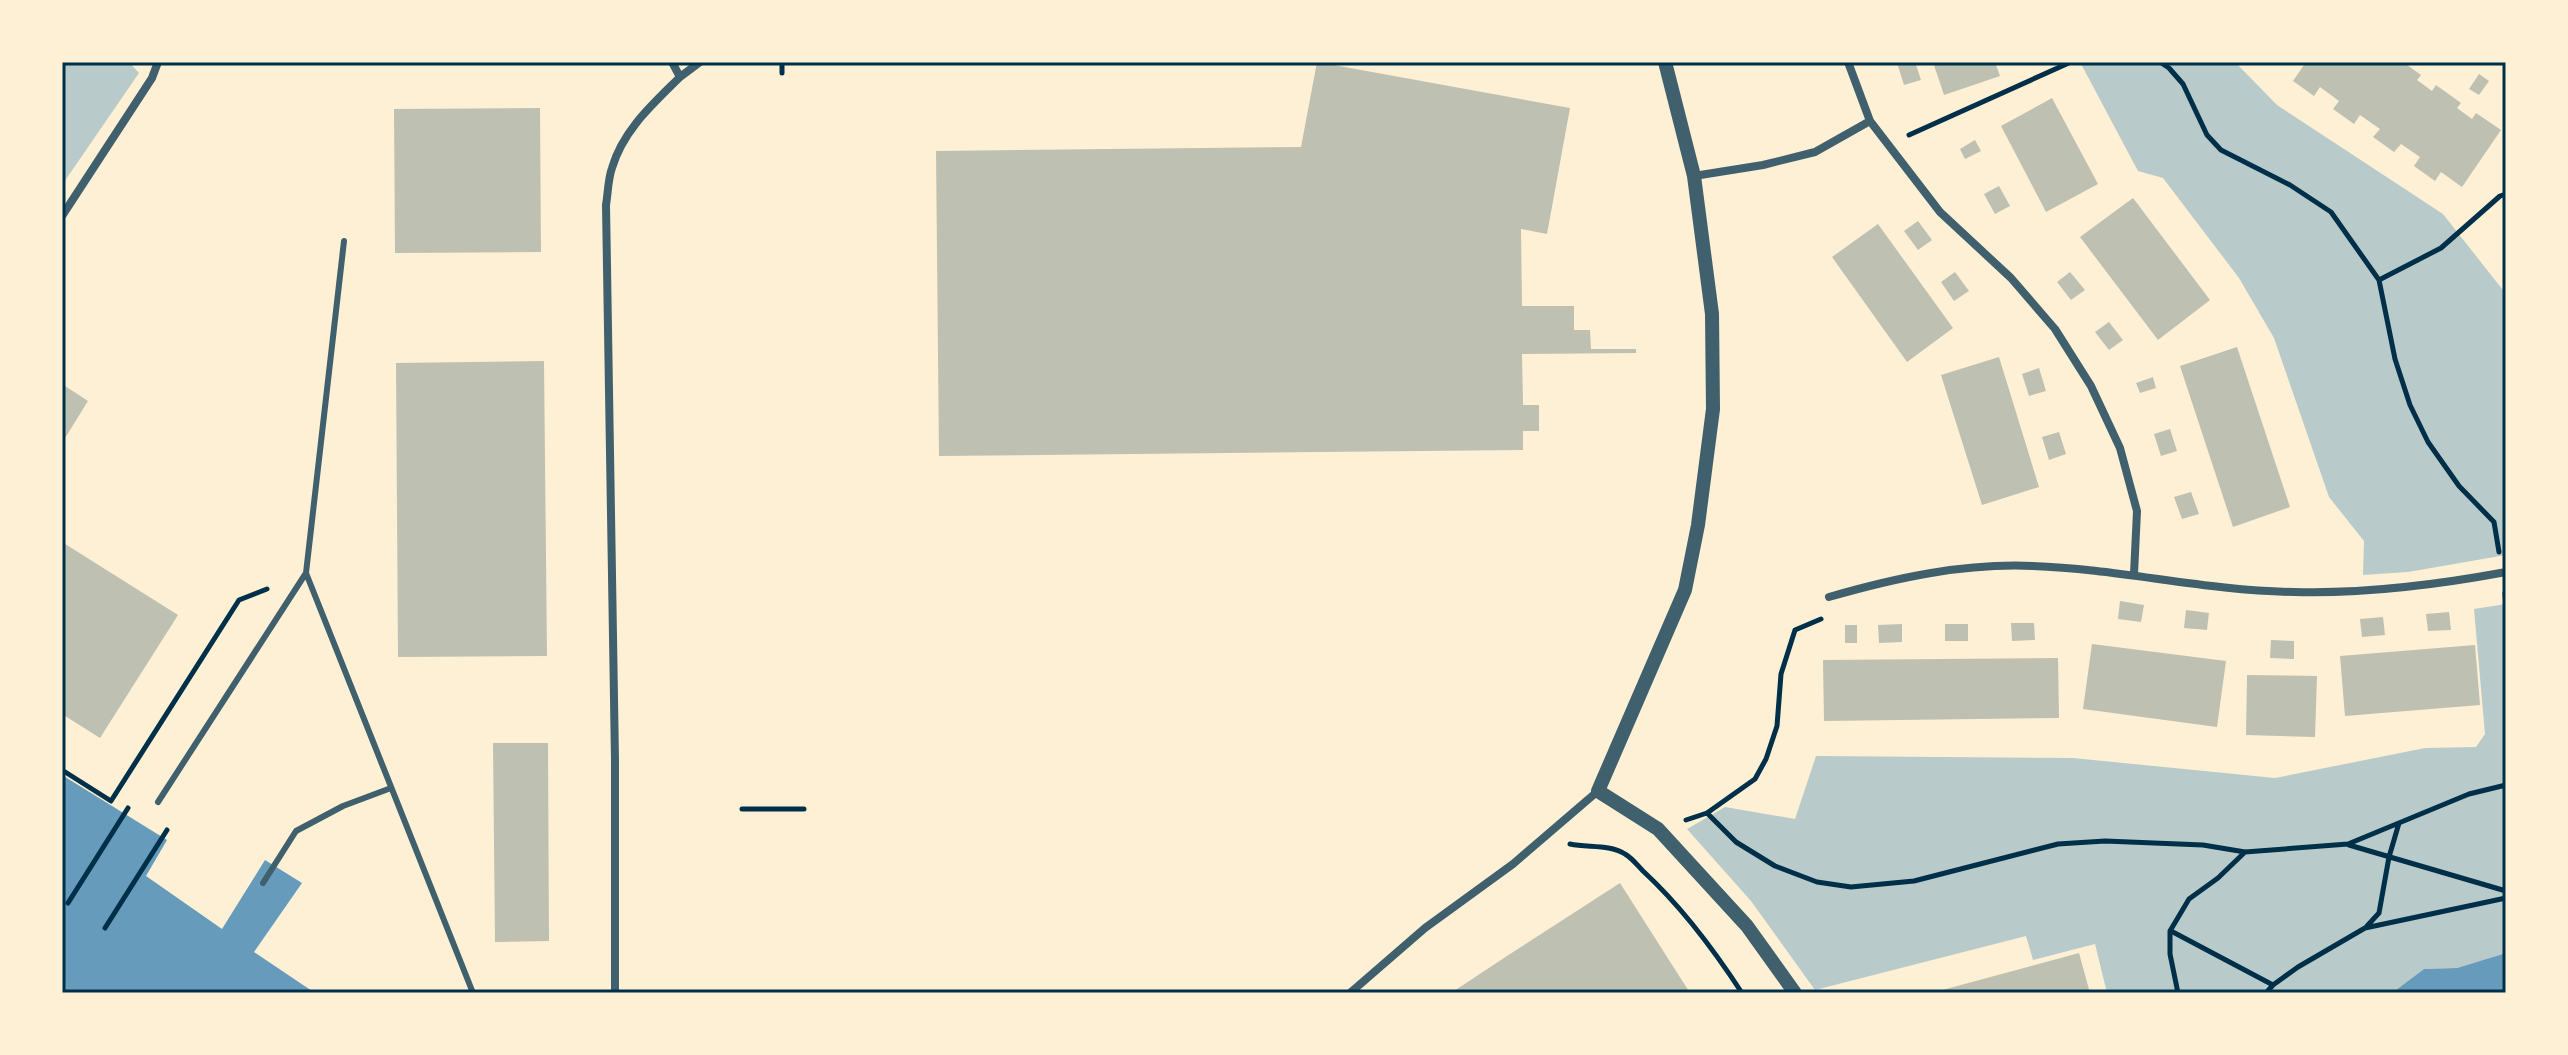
<svg xmlns="http://www.w3.org/2000/svg" width="2568" height="1055" font-family="'Sofia Sans Condensed',sans-serif">
<style>
.green{fill:#b9caca}
.water{fill:#669bbc}
.building{fill:#bec0b2}
.lines{fill:none;stroke-linecap:round;stroke-linejoin:round}
.path{stroke:#003049;stroke-width:5}
.service{stroke:#3f606c;stroke-width:6}
.minor{stroke:#3f606c;stroke-width:8}
.tertiary{stroke:#3f606c;stroke-width:14}
.neatline{fill:none;stroke:#003049;stroke-width:3}
</style>
<rect width="100%" height="100%" fill="#fdf0d5"/>
<!-- green -->
<path class="green" d="M 62,62 L 129,62 L 139,73 L 62,185 Z
M 2080,62 L 2235,62 L 2277,105 L 2443,214 L 2506,294 L 2506,555 L 2408,572 L 2363,575 L 2364,541 L 2329,497 L 2274,338 L 2239,278 L 2163,178 L 2138,171 Z
M 2506,604 L 2506,953 L 2457,968 L 2424,969 L 2392,993 L 2107,993 L 2095,944 L 2033,960 L 2026,936 L 1815,990 L 1751,901 L 1687,829 L 1725,807 L 1795,819 L 1816,756 L 2073,758 L 2275,778 L 2425,748 L 2476,747 L 2485,734 L 2474,609 Z"/>
<!-- water -->
<path class="water" d="M 62,775 L 167,840 L 146,876 L 222,929 L 265,860 L 302,883 L 254,952 L 315,993 L 62,993 Z
M 2506,953 L 2506,993 L 2392,993 L 2424,969 L 2457,968 Z"/>
<!-- building -->
<path class="building" d="M 1317,62 L 1570,108 L 1547,234 L 1521,229 L 1522,306 L 1574,306 L 1574,330 L 1590,330 L 1591,349 L 1636,349 L 1636,353 L 1522,354 L 1523,405 L 1539,405 L 1539,431 L 1523,431 L 1523,450 L 939,456 L 936,151 L 1301,147 Z
M 1901,62 L 1915,62 L 1921,80 L 1904,85 L 1897,63 Z
M 1933,62 L 1995,62 L 2000,76 L 1944,95 Z
M 2306,62 L 2403,62 L 2421,75 L 2417,80 L 2432,91 L 2436,85 L 2461,103 L 2457,108 L 2472,119 L 2476,113 L 2501,130 L 2462,187 L 2441,172 L 2435,181 L 2414,166 L 2420,157 L 2401,144 L 2394,152 L 2373,137 L 2380,129 L 2360,115 L 2354,124 L 2333,109 L 2339,101 L 2320,87 L 2314,96 L 2293,81 Z
M 2479,74 L 2489,81 L 2479,95 L 2469,89 Z
M 2052,98 L 2098,184 L 2046,212 L 2001,126 Z
M 540,108 L 541,252 L 395,253 L 394,109 Z
M 1975,140 L 1981,151 L 1965,159 L 1960,149 Z
M 1999,186 L 2010,206 L 1995,214 L 1984,194 Z
M 2133,198 L 2210,300 L 2158,340 L 2080,237 Z
M 1918,221 L 1932,240 L 1918,250 L 1904,231 Z
M 1878,224 L 1953,328 L 1907,362 L 1832,257 Z
M 1955,272 L 1969,291 L 1954,301 L 1941,282 Z
M 2070,272 L 2085,290 L 2071,300 L 2057,282 Z
M 2109,322 L 2123,340 L 2109,350 L 2095,332 Z
M 2237,347 L 2290,507 L 2233,527 L 2180,366 Z
M 1999,357 L 2039,487 L 1982,505 L 1941,375 Z
M 544,361 L 547,656 L 398,657 L 396,363 Z
M 2039,368 L 2046,391 L 2029,396 L 2022,374 Z
M 2153,377 L 2156,388 L 2140,393 L 2136,383 Z
M 62,384 L 88,401 L 62,443 Z
M 2170,429 L 2177,451 L 2161,456 L 2154,434 Z
M 2059,432 L 2066,454 L 2049,460 L 2042,437 Z
M 2191,492 L 2199,514 L 2182,519 L 2174,497 Z
M 62,542 L 178,615 L 100,738 L 62,714 Z
M 2120,601 L 2144,605 L 2141,622 L 2118,619 Z
M 2186,610 L 2209,613 L 2207,630 L 2184,628 Z
M 2449,612 L 2451,630 L 2428,631 L 2426,614 Z
M 2383,617 L 2385,635 L 2362,637 L 2360,619 Z
M 2011,623 L 2034,623 L 2035,640 L 2012,641 Z
M 1902,624 L 1902,642 L 1879,643 L 1878,625 Z
M 1945,624 L 1968,624 L 1968,641 L 1945,641 Z
M 1845,625 L 1857,625 L 1857,643 L 1845,643 Z
M 2271,640 L 2294,641 L 2294,659 L 2270,658 Z
M 2092,644 L 2226,661 L 2217,727 L 2083,709 Z
M 2475,645 L 2480,705 L 2345,716 L 2340,656 Z
M 2058,658 L 2059,718 L 1824,721 L 1823,660 Z
M 2247,675 L 2317,676 L 2315,737 L 2246,735 Z
M 493,743 L 548,743 L 549,941 L 495,942 Z
M 1620,883 L 1690,993 L 1451,993 L 1510,954 Z
M 2079,953 L 2090,993 L 1935,993 L 1935,992 Z"/>
<g class="lines">
<!-- path -->
<path class="path" d="M 2160,62 L 2169,68 L 2183,84 L 2207,135 L 2221,150 L 2290,185 L 2331,212 L 2379,280 L 2395,359 L 2410,405 L 2428,442 L 2459,486 L 2494,522 L 2499,552
M 782,73 L 782,62
M 1909,135 L 2071,62
M 2379,280 L 2441,248 L 2500,196 L 2506,194
M 2505,593 L 2506,607
M 62,770 L 111,801 L 239,600 L 267,589
M 742,809 L 804,809
M 1707,813 L 1736,842 L 1775,866 L 1817,882 L 1851,887 L 1914,881 L 2058,844 L 2105,841 L 2203,845 L 2245,852 L 2348,844 L 2469,794 L 2506,785
M 1686,820 L 1707,813 L 1755,779 L 1766,759 L 1777,726 L 1781,674 L 1795,630 L 1821,619
M 1570,844 C 1588,848 1609,844 1625,854 C 1632,858 1638,866 1643,871 C 1681,906 1714,950 1742,993
M 2349,845 L 2506,891
M 68,903 L 128,808
M 2367,926 L 2379,913 L 2389,857 L 2399,823
M 105,928 L 167,830
M 2171,931 L 2273,985
M 2178,993 L 2170,954 L 2170,931 L 2189,899 L 2218,878 L 2245,852
M 2266,993 L 2273,985 L 2298,967 L 2365,928 L 2506,898"/>
<!-- service -->
<path class="service" d="M 344,241 L 306,573 L 473,993
M 158,802 L 306,573
M 263,883 L 296,831 L 343,806 L 391,788"/>
<!-- minor -->
<path class="minor" d="M 672,62 L 680,77 L 700,62
M 1848,62 L 1870,121 L 1940,212 L 2011,278 L 2055,329 L 2091,386 L 2120,448 L 2137,511 L 2134,574
M 1694,176 L 1763,165 L 1815,152 L 1870,121
M 62,216 L 152,78 L 158,62
M 1829,597 C 1895,578 1963,563 2033,566 C 2120,569 2206,591 2294,592 C 2366,594 2436,585 2506,572
M 615,991 L 615,760 L 606,205 C 608,193 608,179 612,168 C 623,130 653,104 680,77
M 1350,993 L 1425,928 L 1513,864 L 1598,791"/>
<!-- tertiary -->
<path class="tertiary" d="M 1665,62 L 1694,176 L 1712,314 L 1713,409 L 1698,525 L 1685,590 L 1598,791 L 1658,829 L 1747,926 L 1795,993"/>
</g>
<!-- border -->
<rect width="2568" height="1055" fill="none" stroke="#fdf0d5" stroke-width="128"/>
<rect x="64" y="64" width="2440" height="927" class="neatline"/>
</svg>
